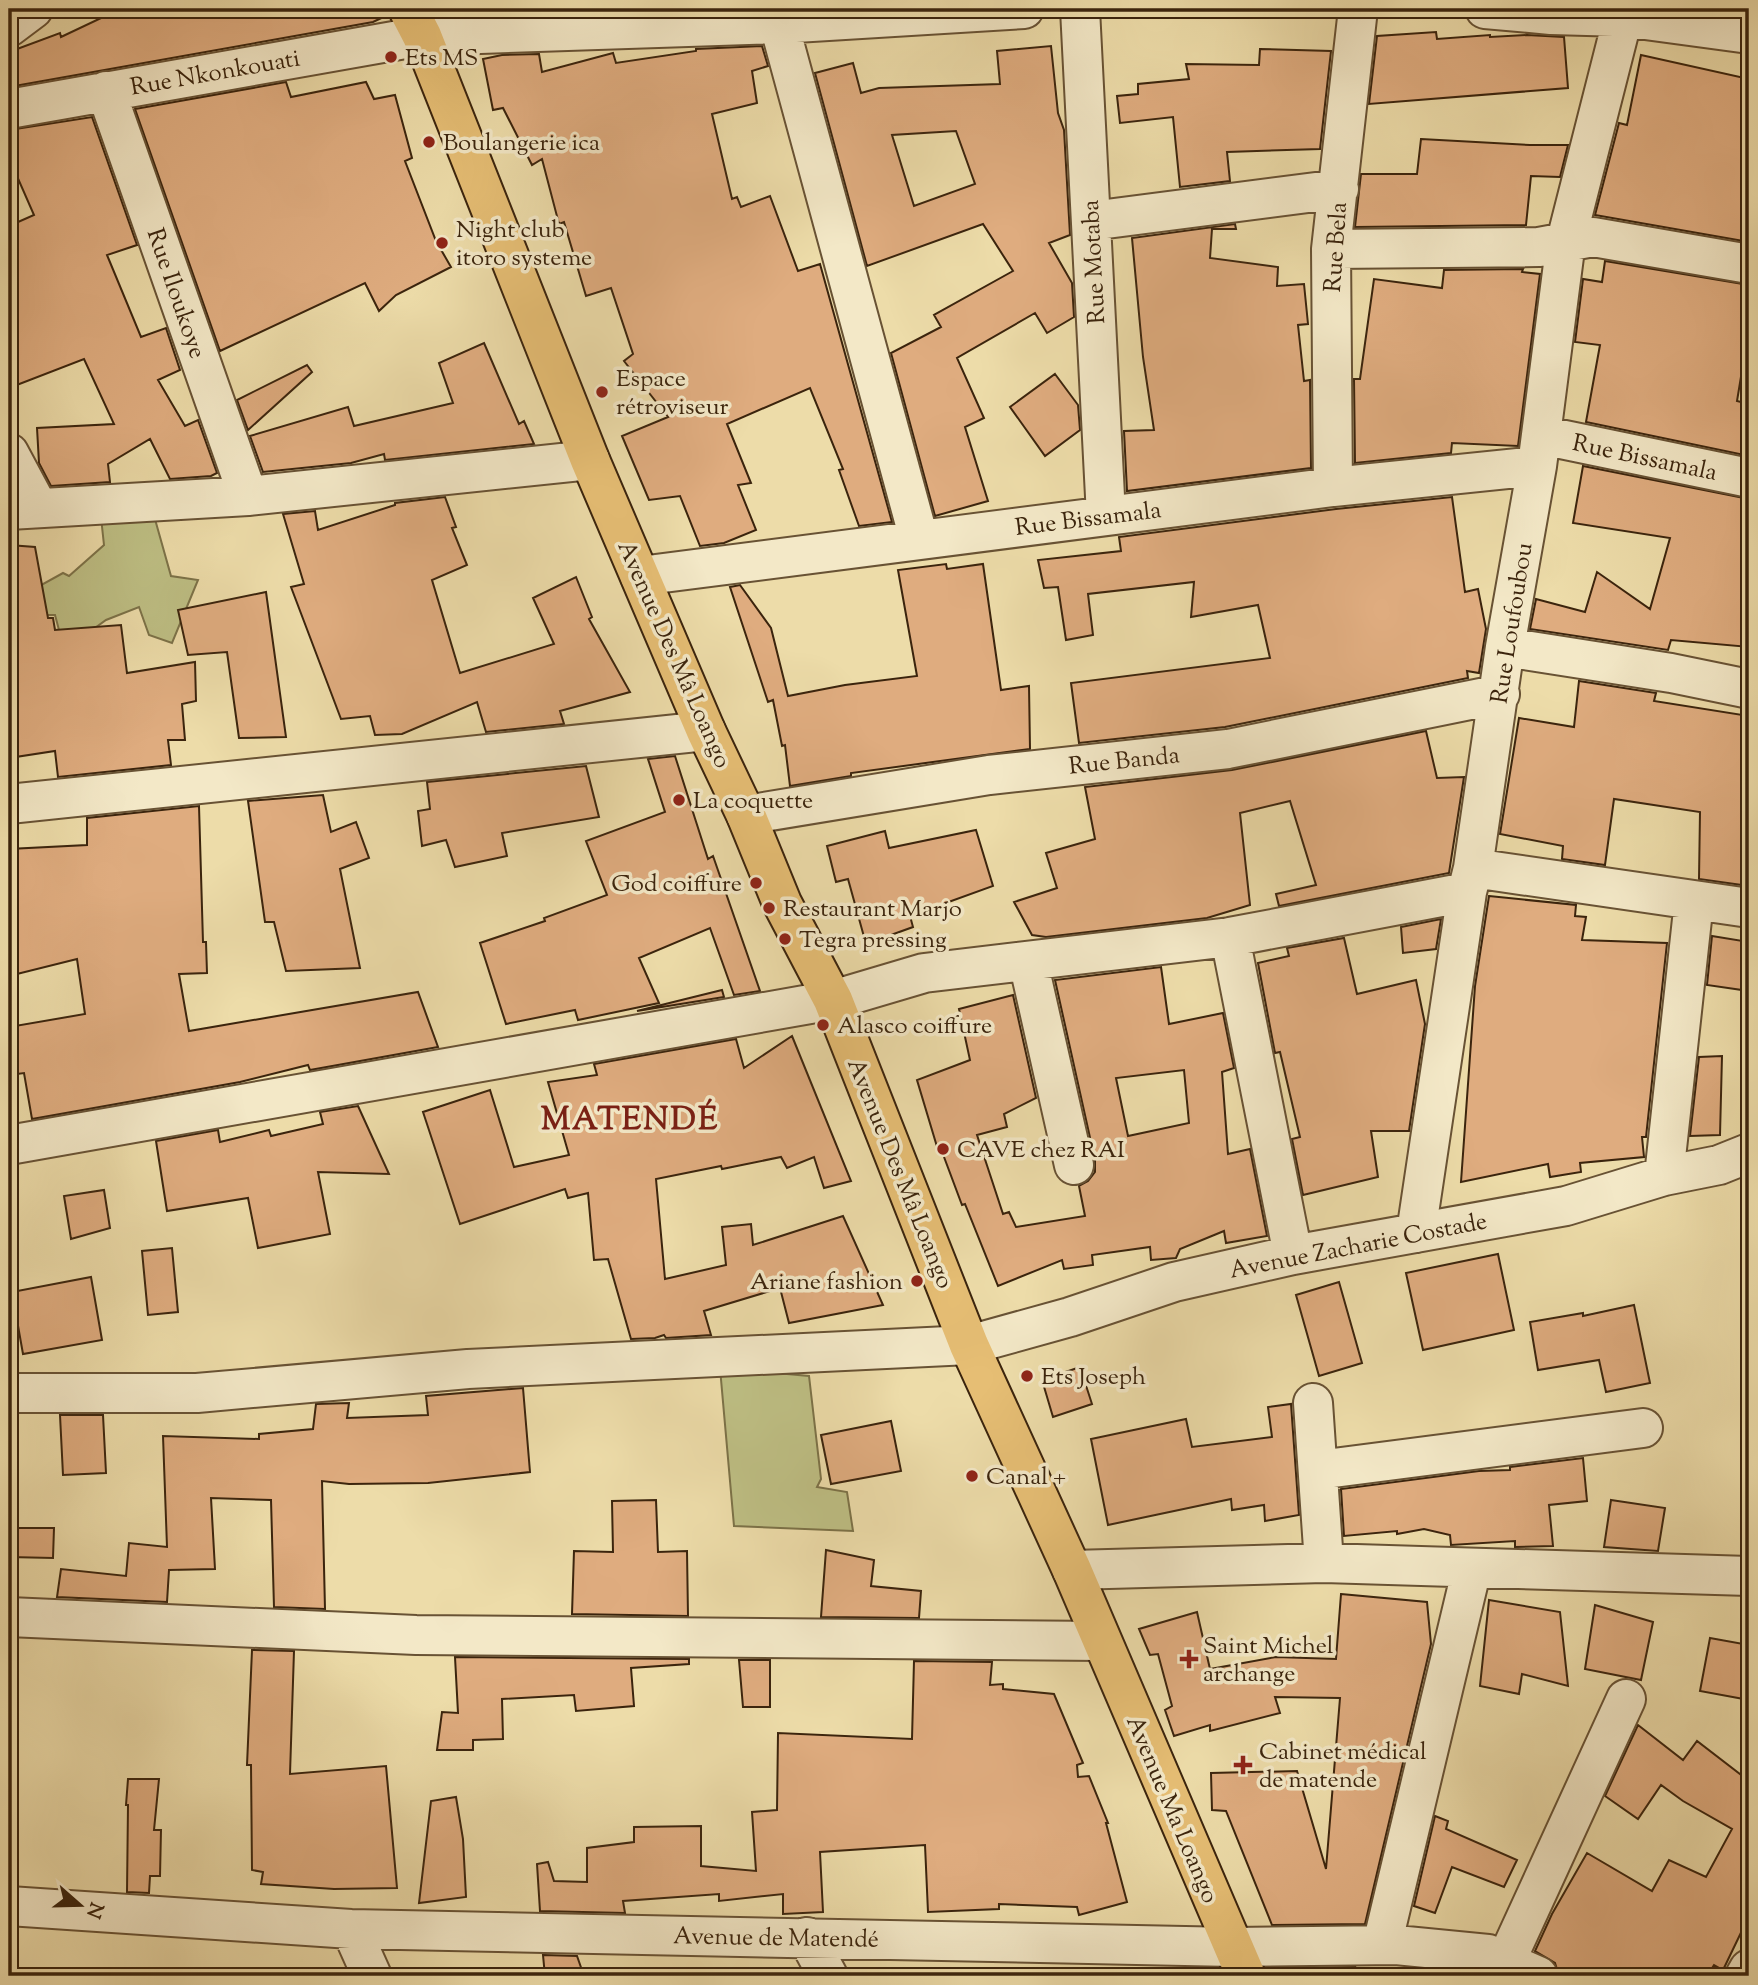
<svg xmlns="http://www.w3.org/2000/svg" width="1758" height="1985" font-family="'Sorts Mill Goudy',serif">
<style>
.green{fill:#bebf84;stroke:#7c7248;stroke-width:2}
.building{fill:#dfac7f;stroke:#3b240d;stroke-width:2;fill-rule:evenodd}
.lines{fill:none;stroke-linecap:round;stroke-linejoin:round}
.minor-casing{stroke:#685234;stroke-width:42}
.major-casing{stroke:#3b240d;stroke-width:42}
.minor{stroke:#f3e8c7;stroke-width:38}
.major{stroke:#e6be74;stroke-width:38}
.poi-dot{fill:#8f2418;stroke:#f3e8c7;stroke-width:2.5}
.labels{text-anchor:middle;stroke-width:7;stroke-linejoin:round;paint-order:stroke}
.poi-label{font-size:24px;fill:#3b240d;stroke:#f3e8c7;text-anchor:start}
.street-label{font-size:24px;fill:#3b240d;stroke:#f3e8c7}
.district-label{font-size:32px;font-weight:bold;letter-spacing:2px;fill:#7a1f14;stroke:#f3e8c7}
</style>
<rect width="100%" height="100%" fill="#eddca9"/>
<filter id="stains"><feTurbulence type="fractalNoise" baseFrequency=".00286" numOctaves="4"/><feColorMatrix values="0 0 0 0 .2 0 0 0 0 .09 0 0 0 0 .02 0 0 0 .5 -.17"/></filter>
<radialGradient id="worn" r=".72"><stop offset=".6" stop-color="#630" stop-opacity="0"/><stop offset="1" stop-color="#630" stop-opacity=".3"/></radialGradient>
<!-- green -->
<path class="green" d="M 151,505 L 171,576 L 198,580 L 172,643 L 149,635 L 139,607 L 106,620 L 84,636 L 59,630 L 55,615 L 41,615 L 38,591 L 43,584 L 63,573 L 69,576 L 104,545 L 100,508 Z
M 720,1368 L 809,1376 L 821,1479 L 817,1487 L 847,1492 L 853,1531 L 734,1526 Z"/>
<!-- building -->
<path class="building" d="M 120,9 L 386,9 L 388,15 L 373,22 L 9,87 L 9,52 L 60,33 L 61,37 Z
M 1436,32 L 1437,39 L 1490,35 L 1490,37 L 1527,35 L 1564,37 L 1568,88 L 1369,104 L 1377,36 Z
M 762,46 L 768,66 L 752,71 L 757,103 L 712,114 L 732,199 L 737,197 L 741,207 L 770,196 L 798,271 L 820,264 L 892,522 L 859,526 L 839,470 L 843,469 L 810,388 L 727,424 L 751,483 L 738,485 L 756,530 L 724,543 L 700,546 L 680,496 L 649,500 L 622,436 L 668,417 L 624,361 L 633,354 L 611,288 L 586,296 L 564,222 L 559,224 L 542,159 L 532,165 L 503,108 L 493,110 L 483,59 L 502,55 L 539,54 L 542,72 L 613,53 L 616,63 L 696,51 L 696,49 Z
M 1051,46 L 1058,113 L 1064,130 L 1070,235 L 1049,243 L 1072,283 L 1074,317 L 1047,333 L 1035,313 L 957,358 L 984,418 L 965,427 L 988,501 L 935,516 L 891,353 L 941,327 L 934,315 L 1013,271 L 983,224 L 867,266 L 815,73 L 853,63 L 861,93 L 879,88 L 1000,84 L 997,51 ZM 956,131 L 975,184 L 914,206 L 892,135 Z
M 1260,49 L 1331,51 L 1320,149 L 1227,152 L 1230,181 L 1180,187 L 1173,117 L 1120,123 L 1117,96 L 1138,94 L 1138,84 L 1189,79 L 1186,64 L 1259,65 Z
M 1641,55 L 1749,79 L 1749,242 L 1595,215 L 1619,123 L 1627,125 Z
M 286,82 L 291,97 L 366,82 L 374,99 L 395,95 L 412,158 L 405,161 L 436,241 L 451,267 L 396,295 L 379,311 L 365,283 L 220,351 L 135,109 Z
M 92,117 L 137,245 L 107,255 L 141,337 L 166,328 L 180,370 L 158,380 L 185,426 L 198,420 L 217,473 L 211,476 L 170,479 L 150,439 L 108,464 L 110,482 L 51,486 L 39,463 L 37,428 L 114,424 L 84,359 L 9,388 L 9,226 L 34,215 L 9,158 L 9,130 Z
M 1421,139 L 1530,145 L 1568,145 L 1560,177 L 1531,176 L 1526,225 L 1355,227 L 1361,174 L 1417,174 Z
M 1235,224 L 1236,229 L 1212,229 L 1210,258 L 1278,267 L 1277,286 L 1304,284 L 1308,324 L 1298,325 L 1304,381 L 1310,380 L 1311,468 L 1127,491 L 1124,431 L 1154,430 L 1143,357 L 1132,238 Z
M 1605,261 L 1749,285 L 1749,328 L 1737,401 L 1749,404 L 1749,456 L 1586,422 L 1600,345 L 1575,342 L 1583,279 L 1602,282 Z
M 1523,269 L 1522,272 L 1540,274 L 1518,446 L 1452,443 L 1451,453 L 1355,463 L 1354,379 L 1360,379 L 1374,279 L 1442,288 L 1444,270 Z
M 484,343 L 519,424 L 524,421 L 534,444 L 385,460 L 384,454 L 351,463 L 263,472 L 250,436 L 348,407 L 354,426 L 453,403 L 439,363 Z
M 307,365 L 312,372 L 248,430 L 237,400 Z
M 1055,374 L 1078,405 L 1080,430 L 1045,456 L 1010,407 Z
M 1583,466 L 1749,499 L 1749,647 L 1671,640 L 1668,650 L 1530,629 L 1536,599 L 1585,612 L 1597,572 L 1650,609 L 1670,538 L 1573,523 Z
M 445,497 L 456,527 L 452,528 L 467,565 L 432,580 L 460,673 L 554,644 L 533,598 L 576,577 L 592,617 L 589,619 L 630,692 L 560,711 L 564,724 L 486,732 L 477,702 L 402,734 L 375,735 L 370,716 L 341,719 L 291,587 L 304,584 L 283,514 L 315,511 L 318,530 L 395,505 L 395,503 Z
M 1452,497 L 1465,592 L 1478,589 L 1486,629 L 1479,673 L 1467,671 L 1468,678 L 1225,727 L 1079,743 L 1071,683 L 1270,658 L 1258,605 L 1191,617 L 1194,582 L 1088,594 L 1093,635 L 1066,640 L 1058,587 L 1044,588 L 1038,560 L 1121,551 L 1119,537 L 1336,509 Z
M 9,545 L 35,547 L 48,618 L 53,618 L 55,630 L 121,625 L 127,673 L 195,662 L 196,701 L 182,704 L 185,740 L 168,740 L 171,765 L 58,777 L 55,751 L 9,758 Z
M 946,564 L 947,569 L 983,564 L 1001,690 L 1029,686 L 1030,749 L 851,773 L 851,776 L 790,786 L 785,745 L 782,746 L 773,700 L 768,702 L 730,587 L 740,585 L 771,628 L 788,696 L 845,685 L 917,676 L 898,570 Z
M 266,592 L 286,737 L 239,738 L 227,652 L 188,655 L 178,610 Z
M 1579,681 L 1656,693 L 1654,701 L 1749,716 L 1749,886 L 1699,879 L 1700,812 L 1614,799 L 1605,865 L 1562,859 L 1563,846 L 1500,834 L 1519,718 L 1574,727 Z
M 1426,731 L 1437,778 L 1464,777 L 1449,873 L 1279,906 L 1276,894 L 1316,885 L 1290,801 L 1240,813 L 1250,905 L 1207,918 L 1046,937 L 1032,935 L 1014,902 L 1057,888 L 1046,853 L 1095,839 L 1085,787 L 1232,770 Z
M 675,756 L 708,859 L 713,856 L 760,991 L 734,995 L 710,928 L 639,958 L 659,1003 L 578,1020 L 575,1010 L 506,1024 L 480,943 L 545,921 L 544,918 L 607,895 L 586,841 L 665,812 L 648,759 Z
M 586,766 L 599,817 L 502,833 L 507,856 L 455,867 L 446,840 L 422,846 L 418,811 L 430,809 L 427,782 Z
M 323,795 L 331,832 L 356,822 L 369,858 L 340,869 L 360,968 L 286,971 L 274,922 L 265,922 L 248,801 Z
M 199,806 L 203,942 L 206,942 L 207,973 L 179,974 L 189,1031 L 418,992 L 438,1047 L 310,1070 L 308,1065 L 240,1082 L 32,1119 L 24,1073 L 9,1075 L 9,1027 L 85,1014 L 77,959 L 9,976 L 9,849 L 87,845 L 87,818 Z
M 976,830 L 993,886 L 910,916 L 913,927 L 866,944 L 848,879 L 836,882 L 827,846 L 885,831 L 889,848 Z
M 1489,896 L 1576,905 L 1575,916 L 1586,917 L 1582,940 L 1667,943 L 1646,1137 L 1642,1137 L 1644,1157 L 1580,1163 L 1581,1172 L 1550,1177 L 1548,1164 L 1461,1182 L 1475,986 Z
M 1441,919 L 1436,949 L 1403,953 L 1401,927 Z
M 1712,936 L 1749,942 L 1749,991 L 1707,985 Z
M 1344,938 L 1357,994 L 1416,980 L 1425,1024 L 1409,1131 L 1371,1131 L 1378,1177 L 1303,1195 L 1292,1139 L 1300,1137 L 1280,1052 L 1275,1053 L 1258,963 L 1289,956 L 1287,948 Z
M 1161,967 L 1169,1024 L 1223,1013 L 1234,1068 L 1222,1072 L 1228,1154 L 1250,1149 L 1267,1236 L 1226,1243 L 1224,1231 L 1180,1249 L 1176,1258 L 1151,1260 L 1150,1247 L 1092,1255 L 1093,1265 L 1064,1269 L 1062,1260 L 998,1286 L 965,1204 L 962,1205 L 941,1149 L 938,1150 L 917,1080 L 970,1060 L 959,1009 L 1013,995 L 1036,1098 L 1004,1114 L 1007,1127 L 977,1135 L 1003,1214 L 1009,1212 L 1016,1227 L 1085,1216 L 1079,1186 L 1088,1181 L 1095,1172 L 1095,1160 L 1055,980 ZM 1184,1070 L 1189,1123 L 1128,1136 L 1116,1078 Z
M 722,990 L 724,997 L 637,1011 Z
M 792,1036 L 851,1181 L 824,1188 L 814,1157 L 787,1168 L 781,1157 L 722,1169 L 721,1166 L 656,1179 L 665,1279 L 726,1265 L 722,1227 L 751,1224 L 753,1245 L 843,1216 L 883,1305 L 789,1323 L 780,1288 L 704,1311 L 711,1335 L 666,1338 L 664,1335 L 655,1338 L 631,1339 L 608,1259 L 594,1260 L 588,1193 L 568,1198 L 565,1189 L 460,1224 L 423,1112 L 490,1090 L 514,1167 L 569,1155 L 548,1082 L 597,1075 L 594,1064 L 736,1039 L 744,1068 Z
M 1722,1056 L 1720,1135 L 1690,1136 L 1699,1057 Z
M 358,1106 L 389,1174 L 318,1172 L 330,1234 L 258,1248 L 248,1198 L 167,1211 L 156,1141 L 218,1130 L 220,1142 L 269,1130 L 271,1136 L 323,1124 L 320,1112 Z
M 104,1190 L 110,1228 L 71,1239 L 64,1196 Z
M 172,1248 L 178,1312 L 148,1315 L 142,1251 Z
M 1498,1254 L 1514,1330 L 1423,1350 L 1406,1273 Z
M 91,1277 L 102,1340 L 23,1354 L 12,1292 Z
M 1339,1282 L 1362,1363 L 1319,1376 L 1296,1295 Z
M 1634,1305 L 1650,1383 L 1606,1392 L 1599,1360 L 1538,1370 L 1530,1322 L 1583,1313 L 1583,1316 Z
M 1080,1367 L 1092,1404 L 1053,1417 L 1042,1380 Z
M 523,1388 L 530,1472 L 428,1483 L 349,1484 L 322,1481 L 325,1609 L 274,1607 L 271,1500 L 211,1498 L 215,1569 L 169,1570 L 167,1602 L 57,1597 L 61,1569 L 126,1576 L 129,1543 L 167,1547 L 163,1436 L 259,1439 L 259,1434 L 313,1429 L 316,1404 L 349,1403 L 347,1418 L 428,1415 L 426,1396 Z
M 1291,1404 L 1299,1515 L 1265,1521 L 1264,1505 L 1232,1510 L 1231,1499 L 1108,1525 L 1091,1439 L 1186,1419 L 1192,1447 L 1272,1437 L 1268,1407 Z
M 60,1415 L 103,1415 L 106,1473 L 63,1475 Z
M 891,1421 L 901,1471 L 831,1484 L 821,1435 Z
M 1583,1458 L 1587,1501 L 1549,1505 L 1553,1546 L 1515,1547 L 1515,1541 L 1451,1545 L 1450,1535 L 1424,1529 L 1397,1534 L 1397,1531 L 1344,1536 L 1341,1489 L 1479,1471 L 1510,1470 L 1510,1467 Z
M 656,1500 L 658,1552 L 687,1551 L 688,1616 L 572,1614 L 574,1551 L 613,1552 L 612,1501 Z
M 1611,1500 L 1665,1508 L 1658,1551 L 1604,1547 Z
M 9,1528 L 54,1528 L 53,1558 L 9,1557 Z
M 826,1550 L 874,1560 L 871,1586 L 921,1591 L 919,1618 L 821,1617 Z
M 1341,1594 L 1427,1602 L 1431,1644 L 1365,1924 L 1272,1925 L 1226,1811 L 1212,1810 L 1211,1773 L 1297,1771 L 1326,1869 L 1340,1698 L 1275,1697 L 1280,1713 L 1210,1731 L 1210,1725 L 1174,1736 L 1165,1710 L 1172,1706 L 1158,1654 L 1150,1655 L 1139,1629 L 1197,1612 L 1210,1669 L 1276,1657 L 1336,1659 Z
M 1489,1600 L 1560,1612 L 1568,1686 L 1522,1674 L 1519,1694 L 1480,1686 Z
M 1595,1605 L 1653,1622 L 1641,1680 L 1585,1669 Z
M 1710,1638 L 1749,1645 L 1749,1700 L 1700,1691 Z
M 252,1650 L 294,1651 L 290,1774 L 386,1766 L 397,1888 L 334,1889 L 261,1884 L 263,1872 L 252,1870 L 251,1765 L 247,1765 Z
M 455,1657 L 689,1659 L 689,1664 L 631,1668 L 634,1706 L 576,1711 L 574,1695 L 502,1699 L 503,1739 L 473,1740 L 473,1750 L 437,1750 L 442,1712 L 458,1713 Z
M 739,1660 L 770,1660 L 770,1707 L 743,1707 Z
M 914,1661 L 992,1662 L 990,1685 L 1003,1684 L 1003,1689 L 1054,1694 L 1083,1763 L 1077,1765 L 1078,1777 L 1089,1776 L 1108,1823 L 1106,1823 L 1127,1902 L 1079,1915 L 1077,1907 L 999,1904 L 999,1909 L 928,1912 L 925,1845 L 820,1852 L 823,1912 L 783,1914 L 783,1894 L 719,1901 L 719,1894 L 623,1901 L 625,1913 L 540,1911 L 537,1864 L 548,1862 L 554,1881 L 587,1882 L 587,1848 L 634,1842 L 634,1827 L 701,1826 L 701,1866 L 756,1871 L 752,1812 L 777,1810 L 778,1733 L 912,1739 Z
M 1638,1725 L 1683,1760 L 1697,1741 L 1749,1781 L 1749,1916 L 1723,1970 L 1714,1965 L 1707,1976 L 1559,1976 L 1555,1963 L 1535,1951 L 1552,1914 L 1587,1853 L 1652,1891 L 1669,1860 L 1706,1877 L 1732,1829 L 1683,1801 L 1661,1785 L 1638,1819 L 1605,1796 Z
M 128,1779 L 159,1779 L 154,1830 L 161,1830 L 160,1876 L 150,1876 L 149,1893 L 127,1892 L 128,1805 L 126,1805 Z
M 456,1797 L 463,1839 L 466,1897 L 419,1903 L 431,1801 Z
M 1435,1816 L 1448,1821 L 1446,1829 L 1517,1860 L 1504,1887 L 1452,1867 L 1435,1913 L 1414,1906 Z
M 543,1955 L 577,1956 L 584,1976 L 545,1976 Z
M 1355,1967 L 1352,1976 L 1308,1976 L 1305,1968 Z"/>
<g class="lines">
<defs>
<path id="minor" d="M 1080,9 L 1106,516
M 1485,9 L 1551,15 L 1623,17 L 1749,34
M 779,24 L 919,539
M 9,27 L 33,9
M 106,91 L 248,496
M 9,109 L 422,36 L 779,24 L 1024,9
M 1091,221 L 1339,189
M 1331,249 L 1539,247 L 1593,237 L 1749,264
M 1541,435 L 1749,478
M 9,453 L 38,507
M 1333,487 L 1331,249 L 1358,9
M 9,510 L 248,496 L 590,460
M 640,576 L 1333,487 L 1537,466
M 1505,647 L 1671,673 L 1749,689
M 9,804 L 706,731
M 746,815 L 989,775 L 1228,749 L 1500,694
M 1473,868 L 1749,908
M 1230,937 L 1293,1255
M 1028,961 L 1074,1165
M 9,1145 L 833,1000 L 924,973 L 1230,937 L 1467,892
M 1664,1176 L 1694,901
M 1416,1233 L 1467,892 L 1473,868 L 1505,647 L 1537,466 L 1566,241 L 1623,17
M 9,1393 L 197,1393 L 468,1369 L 969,1345 L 1070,1317 L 1174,1282 L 1293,1255 L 1566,1206 L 1664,1176 L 1719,1165 L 1749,1153
M 1313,1403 L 1324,1563
M 1318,1470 L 1643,1428
M 1072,1570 L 1324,1563 L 1749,1576
M 9,1617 L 416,1635 L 1101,1641
M 9,1906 L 351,1929 L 1233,1947 L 1396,1945 L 1488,1954 L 1538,1976
M 351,1929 L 372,1976
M 807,1937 L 828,1976
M 1382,1945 L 1472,1568
M 1506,1961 L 1626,1699
M 1745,1976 L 1749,1969"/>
<path id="major" d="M 408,9 L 422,36 L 590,460 L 706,731 L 746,815 L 782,903 L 833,1000 L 969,1345 L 1072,1570 L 1246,1976"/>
</defs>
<!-- minor casing -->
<use href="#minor" class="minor-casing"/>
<!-- major casing -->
<use href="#major" class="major-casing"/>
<!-- minor -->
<use href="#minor" class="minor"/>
<!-- major -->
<use href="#major" class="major"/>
</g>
<!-- markers -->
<g class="poi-dot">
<circle cx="391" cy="57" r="7"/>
<circle cx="429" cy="142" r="7"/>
<circle cx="442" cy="243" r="7"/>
<circle cx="602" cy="392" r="7"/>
<circle cx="679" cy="800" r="7"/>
<circle cx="756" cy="883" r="7"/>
<circle cx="769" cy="908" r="7"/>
<circle cx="785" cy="939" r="7"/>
<circle cx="823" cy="1025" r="7"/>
<circle cx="943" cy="1149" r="7"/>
<circle cx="917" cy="1281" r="7"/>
<circle cx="1027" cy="1376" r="7"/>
<circle cx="972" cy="1476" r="7"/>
<path d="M1185.5 1648.5h7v7h7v7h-7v7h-7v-7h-7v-7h7z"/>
<path d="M1239.5 1754.5h7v7h7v7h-7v7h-7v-7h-7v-7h7z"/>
</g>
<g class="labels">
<!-- poi labels -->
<g class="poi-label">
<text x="405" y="65">Ets MS</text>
<text x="443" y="150">Boulangerie ica</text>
<text x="456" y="237">Night club<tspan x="456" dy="28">itoro systeme</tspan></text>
<text x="616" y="386">Espace<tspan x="616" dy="28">rétroviseur</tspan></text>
<text x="693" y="808">La coquette</text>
<text x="742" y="891" text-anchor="end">God coiffure</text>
<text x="783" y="916">Restaurant Marjo</text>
<text x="799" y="947">Tegra pressing</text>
<text x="837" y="1033">Alasco coiffure</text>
<text x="957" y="1157">CAVE chez RAI</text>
<text x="903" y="1289" text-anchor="end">Ariane fashion</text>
<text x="1041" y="1384">Ets Joseph</text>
<text x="986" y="1484">Canal +</text>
<text x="1203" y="1653">Saint Michel<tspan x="1203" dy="28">archange</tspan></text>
<text x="1259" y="1759">Cabinet médical<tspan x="1259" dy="28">de matende</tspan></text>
</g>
<!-- street labels -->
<g class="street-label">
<text transform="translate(215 72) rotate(-10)" y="8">Rue Nkonkouati</text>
<text transform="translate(1335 247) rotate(-86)" y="8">Rue Bela</text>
<text transform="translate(1093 262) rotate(-93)" y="8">Rue Motaba</text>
<text transform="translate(177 293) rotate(71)" y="8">Rue Iloukoye</text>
<text transform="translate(1645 457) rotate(12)" y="8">Rue Bissamala</text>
<text transform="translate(1088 518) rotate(-7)" y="8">Rue Bissamala</text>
<text transform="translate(1511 623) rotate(-81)" y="8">Rue Loufoubou</text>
<text transform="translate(675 654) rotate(66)" y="8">Avenue Des Mâ Loango</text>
<text transform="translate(1124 760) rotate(-6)" y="8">Rue Banda</text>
<text transform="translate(901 1173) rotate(68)" y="8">Avenue Des Mâ Loango</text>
<text transform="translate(1358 1245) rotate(-11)" y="8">Avenue Zacharie Costade</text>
<text transform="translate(1173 1809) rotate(67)" y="8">Avenue Ma Loango</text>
<text transform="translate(776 1937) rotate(1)" y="8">Avenue de Matendé</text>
</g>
<!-- district labels -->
<g class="district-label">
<text x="630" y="1129">MATENDÉ</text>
</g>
</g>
<!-- margin -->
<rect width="1758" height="1985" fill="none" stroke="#eddca9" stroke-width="35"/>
<rect x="10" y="10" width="1737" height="1964" fill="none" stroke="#3b240d" stroke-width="3.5"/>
<rect x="18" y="18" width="1723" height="1950" fill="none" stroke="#3b240d" stroke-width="2"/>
<!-- north arrow -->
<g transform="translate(80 1905) rotate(110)" stroke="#f3e8c7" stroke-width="5" paint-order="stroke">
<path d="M0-5L12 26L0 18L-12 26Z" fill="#3b240d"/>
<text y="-10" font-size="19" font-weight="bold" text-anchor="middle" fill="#3b240d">N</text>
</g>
<rect width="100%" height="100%" filter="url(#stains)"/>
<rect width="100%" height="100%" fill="url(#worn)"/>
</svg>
